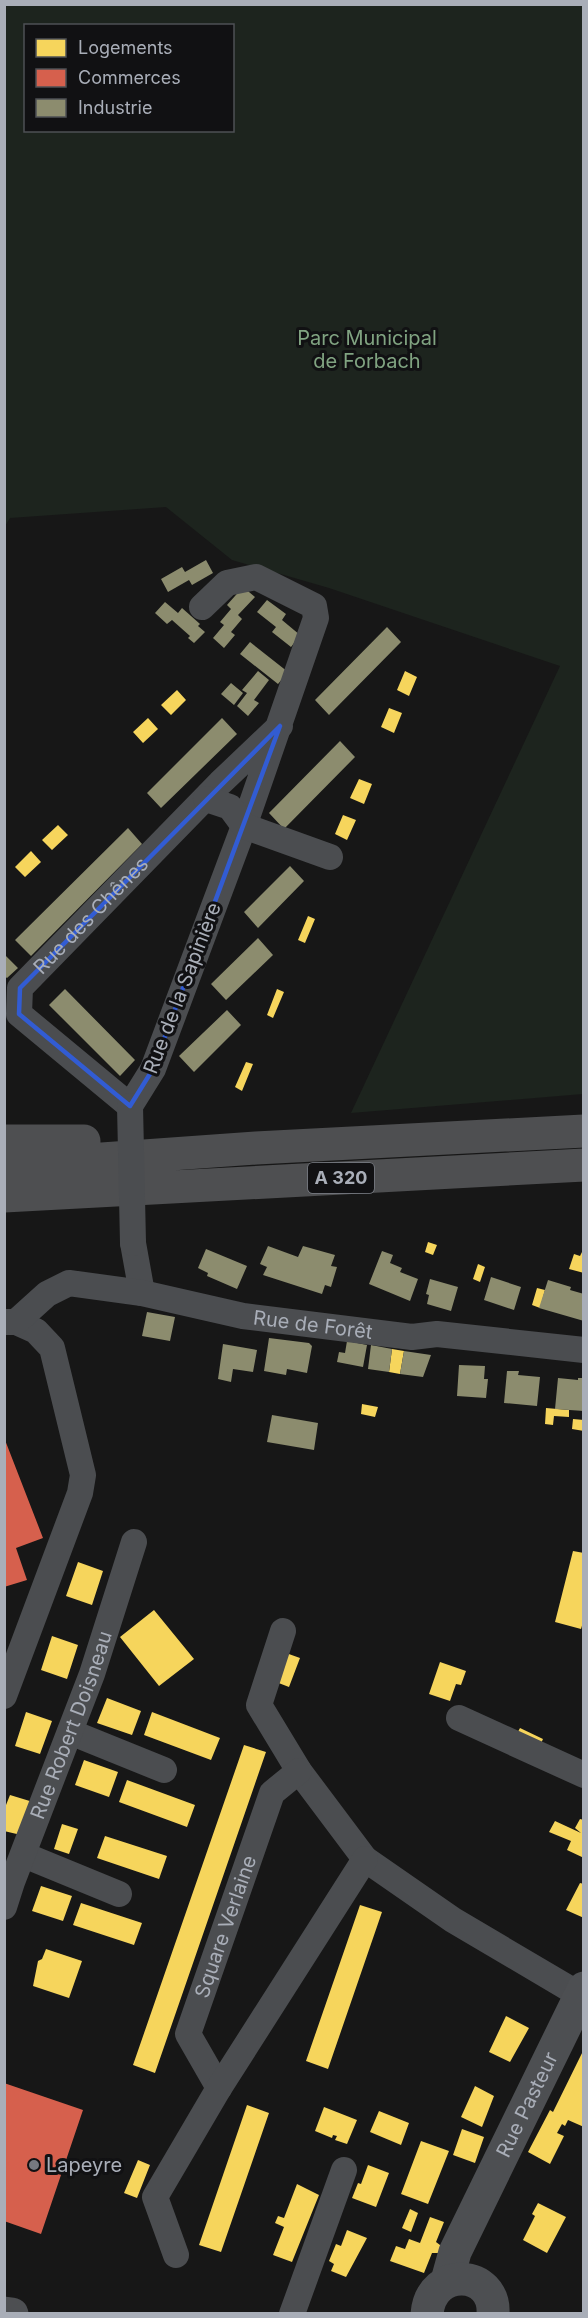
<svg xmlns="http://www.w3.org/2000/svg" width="588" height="2318" font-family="Inter,sans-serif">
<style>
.green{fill:#1d241e;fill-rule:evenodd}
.homes{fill:#f6d55c}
.shops{fill:#d6604d}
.industry{fill:#8c8c6e}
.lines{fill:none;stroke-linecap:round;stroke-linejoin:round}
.minor{stroke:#4b4d50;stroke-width:26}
.major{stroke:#4d4f52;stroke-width:33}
.highway{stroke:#4e4f51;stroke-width:33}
.minor-bridge{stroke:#4b4d50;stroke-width:26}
.marked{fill:none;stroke:#325cd3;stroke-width:4.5;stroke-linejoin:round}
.poi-dot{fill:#767980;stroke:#111113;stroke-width:2}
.labels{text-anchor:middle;stroke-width:6;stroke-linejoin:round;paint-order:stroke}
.shield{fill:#111113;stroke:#7b7f86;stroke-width:1.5}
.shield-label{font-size:18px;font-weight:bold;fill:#a9aeb8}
.park-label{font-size:20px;fill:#80a381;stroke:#111113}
.street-label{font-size:20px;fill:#a9aeb8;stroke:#111113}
.poi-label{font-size:20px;fill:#a9aeb8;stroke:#111113;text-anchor:start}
</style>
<rect width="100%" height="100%" fill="#171717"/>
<!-- green -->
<path class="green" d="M 5,5 L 583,5 L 583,1094 L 351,1113 L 560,666 L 329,588 L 232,560 L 166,507 L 10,518 L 5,526 ZM 26,26 L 232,26 L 232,130 L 26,130 Z"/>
<!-- homes -->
<path class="homes" d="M 405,671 L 417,677 L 409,696 L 397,690 Z
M 177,690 L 186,700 L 171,715 L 161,705 Z
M 389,708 L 402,713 L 394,733 L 381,727 Z
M 148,718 L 158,729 L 143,743 L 133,732 Z
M 359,779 L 372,784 L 364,804 L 350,798 Z
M 343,815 L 356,820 L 347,840 L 335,834 Z
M 58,825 L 68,835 L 52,850 L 42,840 Z
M 31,851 L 41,862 L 25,877 L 15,867 Z
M 308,916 L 315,919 L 305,943 L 298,940 Z
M 277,989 L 284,992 L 273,1018 L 267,1015 Z
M 246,1062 L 253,1064 L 242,1091 L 235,1087 Z
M 428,1242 L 437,1245 L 433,1255 L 425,1252 Z
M 584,1248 L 584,1273 L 569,1269 L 574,1254 L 580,1256 Z
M 478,1264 L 485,1267 L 480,1282 L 473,1279 Z
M 537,1288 L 545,1290 L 540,1308 L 532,1305 Z
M 392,1349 L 404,1351 L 400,1374 L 389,1372 Z
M 362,1404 L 378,1407 L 375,1417 L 361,1414 Z
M 546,1408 L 569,1410 L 569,1417 L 554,1416 L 553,1425 L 545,1424 Z
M 573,1419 L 584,1420 L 584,1431 L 572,1429 Z
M 573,1551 L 584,1553 L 584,1619 L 581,1629 L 555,1622 Z
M 78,1562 L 103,1571 L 92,1605 L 66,1596 Z
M 154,1610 L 194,1659 L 159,1686 L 120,1637 Z
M 52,1636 L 78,1645 L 67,1679 L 41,1670 Z
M 286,1653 L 300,1658 L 289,1687 L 276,1682 Z
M 440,1662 L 466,1671 L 461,1685 L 456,1684 L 450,1701 L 429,1694 Z
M 107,1698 L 141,1711 L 132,1735 L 97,1723 Z
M 26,1712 L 52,1721 L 40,1754 L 15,1746 Z
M 152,1712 L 220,1738 L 211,1760 L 144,1735 Z
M 520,1728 L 543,1739 L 538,1750 L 514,1739 Z
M 244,1745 L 266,1752 L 155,2073 L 133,2065 Z
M 84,1760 L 118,1772 L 109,1797 L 75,1785 Z
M 127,1780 L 195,1805 L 187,1827 L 119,1802 Z
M 10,1795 L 33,1802 L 21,1835 L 4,1831 L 4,1810 Z
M 580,1819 L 584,1820 L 584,1858 L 567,1850 L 571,1841 L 549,1832 L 555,1821 L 581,1833 L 575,1828 Z
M 62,1824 L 78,1829 L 69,1854 L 54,1849 Z
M 105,1836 L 167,1856 L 159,1879 L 97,1858 Z
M 580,1883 L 584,1884 L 584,1918 L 566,1910 Z
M 41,1886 L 72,1896 L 63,1921 L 32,1911 Z
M 81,1903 L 142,1923 L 134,1945 L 73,1925 Z
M 360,1905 L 382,1912 L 328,2069 L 306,2061 Z
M 46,1949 L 82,1961 L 69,1998 L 33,1986 L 38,1961 L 42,1959 Z
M 506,2016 L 529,2028 L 510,2062 L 489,2052 Z
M 584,2049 L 584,2127 L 568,2120 L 565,2126 L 562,2124 L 557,2133 L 564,2136 L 550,2164 L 528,2152 L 550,2110 L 553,2112 Z
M 475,2086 L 494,2096 L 482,2127 L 461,2117 Z
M 247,2105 L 269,2113 L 221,2252 L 199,2245 Z
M 324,2107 L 357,2120 L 347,2144 L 335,2140 L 337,2136 L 333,2135 L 332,2138 L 315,2131 Z
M 379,2111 L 409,2123 L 401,2145 L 370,2132 Z
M 462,2129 L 484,2137 L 475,2163 L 453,2155 Z
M 421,2141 L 449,2151 L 428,2204 L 401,2194 Z
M 138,2160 L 150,2165 L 137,2198 L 124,2193 Z
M 368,2165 L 389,2173 L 376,2207 L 352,2198 L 358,2183 L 361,2184 Z
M 297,2184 L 319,2195 L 292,2262 L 273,2255 L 284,2227 L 275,2223 L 278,2216 L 284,2218 Z
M 538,2203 L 566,2217 L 547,2253 L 523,2240 L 535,2216 L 532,2214 Z
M 410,2209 L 418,2213 L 411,2232 L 402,2228 Z
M 430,2217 L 444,2222 L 436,2242 L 440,2245 L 440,2250 L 438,2253 L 432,2253 L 424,2273 L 390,2261 L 396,2246 L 405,2249 L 409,2239 L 420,2243 Z
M 347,2230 L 367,2238 L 346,2277 L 331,2271 L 334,2264 L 329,2261 L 336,2244 L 341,2246 Z"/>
<!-- shops -->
<path class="shops" d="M 5,1440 L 43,1538 L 16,1548 L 27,1580 L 4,1587 Z
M 4,2083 L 83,2110 L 41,2234 L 4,2221 Z"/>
<!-- industry -->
<path class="industry" d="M 206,560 L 213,573 L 192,585 L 189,580 L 168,592 L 161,579 L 182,567 L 185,572 Z
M 243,587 L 255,597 L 238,615 L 242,619 L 231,632 L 235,635 L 224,648 L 213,638 L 224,625 L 220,622 L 231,609 L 227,605 Z
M 267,600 L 286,614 L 282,620 L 300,635 L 291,647 L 272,632 L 276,627 L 257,612 Z
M 165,602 L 178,613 L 182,608 L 200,624 L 198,626 L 205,632 L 194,643 L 188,638 L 190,636 L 172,620 L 167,624 L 155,613 Z
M 387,627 L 401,642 L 329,715 L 315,700 Z
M 250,642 L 288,672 L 278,684 L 240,654 Z
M 258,671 L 269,680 L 254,700 L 259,703 L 248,716 L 237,706 L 247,693 L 242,690 Z
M 231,683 L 243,693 L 234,705 L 221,694 Z
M 222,718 L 237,734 L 161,808 L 147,793 Z
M 340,741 L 355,757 L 284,829 L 269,813 Z
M 128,828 L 142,844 L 31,956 L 15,940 Z
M 290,866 L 304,881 L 258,928 L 244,912 Z
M 258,938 L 273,955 L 226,1000 L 211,984 Z
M 4,954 L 18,968 L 7,978 L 4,976 Z
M 65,989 L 135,1060 L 120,1076 L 49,1005 Z
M 227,1010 L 241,1025 L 194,1072 L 179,1056 Z
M 268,1246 L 298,1257 L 303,1246 L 335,1255 L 331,1266 L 337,1267 L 331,1287 L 325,1285 L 322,1294 L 263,1275 L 267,1267 L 260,1264 Z
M 206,1249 L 247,1266 L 237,1289 L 207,1276 L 208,1273 L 198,1268 Z
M 382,1251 L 393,1255 L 390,1263 L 402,1268 L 400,1272 L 418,1279 L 410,1301 L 369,1284 Z
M 491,1277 L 521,1287 L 514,1310 L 484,1300 Z
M 430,1279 L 458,1287 L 451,1311 L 427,1304 L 429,1295 L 426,1294 Z
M 548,1280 L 571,1287 L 570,1290 L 584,1294 L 584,1321 L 539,1308 Z
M 147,1312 L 175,1317 L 170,1341 L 142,1336 Z
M 269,1338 L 309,1343 L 312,1346 L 307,1373 L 287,1369 L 286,1375 L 264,1371 Z
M 347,1341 L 367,1345 L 363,1367 L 337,1362 L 339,1352 L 345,1353 Z
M 223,1344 L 257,1350 L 253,1372 L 233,1369 L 231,1382 L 218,1379 Z
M 371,1345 L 392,1349 L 389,1372 L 368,1369 Z
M 404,1351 L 431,1355 L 423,1377 L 400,1374 Z
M 459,1365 L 485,1366 L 484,1379 L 488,1379 L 486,1398 L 457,1396 Z
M 507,1371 L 519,1371 L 518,1375 L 540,1377 L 537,1406 L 504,1403 Z
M 558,1378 L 578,1380 L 578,1378 L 584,1378 L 584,1411 L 555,1409 Z
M 272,1415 L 318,1423 L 314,1450 L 267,1442 Z"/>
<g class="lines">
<!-- minor -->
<g class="minor">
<path id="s1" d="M 202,607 L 227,583 L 256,577 L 314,606 L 316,618 L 244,826 L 153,1069 L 130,1106 L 19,1014 L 20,988 L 220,783 L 280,726"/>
<path d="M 206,799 L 230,807 L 244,826 L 330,857"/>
<path d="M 133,1243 L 142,1293"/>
<path d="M 4,1322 L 16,1322 L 36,1331 L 52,1348 L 83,1475 L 80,1493 L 4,1696"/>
<path id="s2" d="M 16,1322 L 47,1294 L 69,1283 L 142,1293 L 243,1316 L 412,1337 L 437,1334 L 584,1350"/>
<path d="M 283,1631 L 259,1705 L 299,1771 L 365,1859 L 453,1920 L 580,1995"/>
<path d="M 459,1718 L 584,1775"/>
<path d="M 70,1732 L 164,1770"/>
<path d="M 24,1855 L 119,1894"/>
<path id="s3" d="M 4,1907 L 12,1882 L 92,1674 L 134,1542"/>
<path id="s4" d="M 219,2088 L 188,2034 L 272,1793 L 299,1771"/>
<path d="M 176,2255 L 155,2197 L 219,2088 L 365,1859"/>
<path d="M 292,2314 L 344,2170"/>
</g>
<!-- major -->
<g class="major">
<path id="s5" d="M 447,2281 L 455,2252 L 584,1988"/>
<path d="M 4,2313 L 12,2314"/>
<path d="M 427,2314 C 431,2265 496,2270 493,2314"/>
</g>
<!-- highway -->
<path class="highway" d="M 4,1141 L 84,1141
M 4,1166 L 256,1148 L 584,1131
M 4,1196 L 584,1165"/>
<!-- minor-bridge -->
<path class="minor-bridge" d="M 130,1106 L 133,1243"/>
</g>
<!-- marked area -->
<path class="marked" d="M 280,726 L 153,1069 L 130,1106 L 19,1014 L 20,988 Z"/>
<!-- markers -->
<circle class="poi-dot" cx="34" cy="2165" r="6"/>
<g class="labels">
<!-- shield labels -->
<rect class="shield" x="308" y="1163" width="66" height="30" rx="4.5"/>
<g class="shield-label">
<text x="341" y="1184">A 320</text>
</g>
<!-- park labels -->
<g class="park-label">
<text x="367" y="345">Parc Municipal<tspan x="367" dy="23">de Forbach</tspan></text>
</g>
<!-- street labels -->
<g class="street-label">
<text dy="7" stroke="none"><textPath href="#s1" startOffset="936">Rue des Chênes</textPath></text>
<text transform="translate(182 988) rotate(-69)" y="7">Rue de la Sapinière</text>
<text dy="7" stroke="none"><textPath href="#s2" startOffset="314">Rue de Forêt</textPath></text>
<text dy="7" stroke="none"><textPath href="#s3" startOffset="194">Rue Robert Doisneau</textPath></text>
<text dy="7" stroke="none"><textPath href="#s4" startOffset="176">Square Verlaine</textPath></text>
<text dy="7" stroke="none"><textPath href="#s5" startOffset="194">Rue Pasteur</textPath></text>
</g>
<!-- poi labels -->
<g class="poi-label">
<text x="46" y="2172">Lapeyre</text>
</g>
</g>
<!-- border -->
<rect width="588" height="2318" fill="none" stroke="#a9aeb8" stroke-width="12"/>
<!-- legend -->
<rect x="24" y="24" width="210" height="108" fill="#111113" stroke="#4e5055" stroke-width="1.5"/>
<rect x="36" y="39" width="30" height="18" fill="#f6d55c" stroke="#4e5055" stroke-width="1.5"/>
<text x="78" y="54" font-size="18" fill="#a9aeb8">Logements</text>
<rect x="36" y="69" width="30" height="18" fill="#d6604d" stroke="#4e5055" stroke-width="1.5"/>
<text x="78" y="84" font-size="18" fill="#a9aeb8">Commerces</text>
<rect x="36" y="99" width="30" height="18" fill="#8c8c6e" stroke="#4e5055" stroke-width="1.5"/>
<text x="78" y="114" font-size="18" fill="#a9aeb8">Industrie</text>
</svg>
